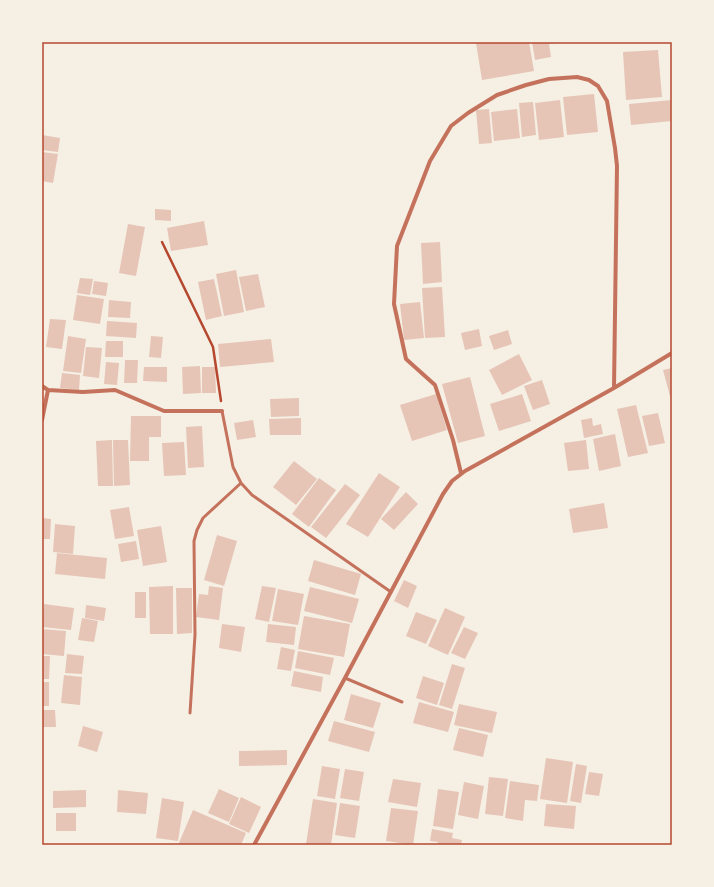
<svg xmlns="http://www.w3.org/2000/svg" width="714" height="887" font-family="Arial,sans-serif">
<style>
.building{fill:#e6c5b7}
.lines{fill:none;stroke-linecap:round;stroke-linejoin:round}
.path{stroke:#b5482f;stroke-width:2.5}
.service{stroke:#c5725c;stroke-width:3}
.minor{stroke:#c5725c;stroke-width:4}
.neatline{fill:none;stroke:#b5482f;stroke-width:1.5}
</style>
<rect width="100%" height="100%" fill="#f6efe4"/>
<!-- building -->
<path class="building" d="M 485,42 L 529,42 L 534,71 L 482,80 L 476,43 Z
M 532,42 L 557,42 L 557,43 L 549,44 L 551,57 L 535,60 Z
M 658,50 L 662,97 L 626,100 L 623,52 Z
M 594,94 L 598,132 L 567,135 L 563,97 Z
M 560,100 L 564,137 L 539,140 L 535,103 Z
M 672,100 L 672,121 L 631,125 L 629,104 Z
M 533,102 L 536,135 L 522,137 L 519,103 Z
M 489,109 L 492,143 L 479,144 L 476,110 Z
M 517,109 L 520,138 L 494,141 L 491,112 Z
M 42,135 L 60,138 L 58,152 L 42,150 Z
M 42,152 L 58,154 L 53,183 L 42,181 Z
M 155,209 L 171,210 L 171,221 L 155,220 Z
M 204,221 L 208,245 L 171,251 L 167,228 Z
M 128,224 L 145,227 L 136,276 L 119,273 Z
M 440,242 L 442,282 L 423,284 L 421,243 Z
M 236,270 L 244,312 L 224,316 L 216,274 Z
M 258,274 L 265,307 L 246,311 L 239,277 Z
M 80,278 L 93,279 L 90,295 L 77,293 Z
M 214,279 L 222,316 L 206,320 L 198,282 Z
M 94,281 L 108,283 L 106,296 L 92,294 Z
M 442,287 L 445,337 L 425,338 L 422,288 Z
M 77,295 L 104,299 L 100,324 L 73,320 Z
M 109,300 L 131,302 L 130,318 L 108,317 Z
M 420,302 L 424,338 L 404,340 L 400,304 Z
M 50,319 L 66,320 L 62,349 L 46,347 Z
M 107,321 L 137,323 L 136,338 L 106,336 Z
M 479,329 L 482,346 L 465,350 L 461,333 Z
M 508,330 L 512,344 L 494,350 L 489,336 Z
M 68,336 L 86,339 L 81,373 L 63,371 Z
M 151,336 L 163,337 L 161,358 L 149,357 Z
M 271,339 L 274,362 L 220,367 L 218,344 Z
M 106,341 L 123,341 L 123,357 L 105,357 Z
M 86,347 L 102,348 L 99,378 L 83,376 Z
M 519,354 L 532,380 L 502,395 L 489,370 Z
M 125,360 L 138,360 L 137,383 L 124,383 Z
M 106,362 L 119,363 L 117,385 L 104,384 Z
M 200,366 L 201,393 L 183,394 L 182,367 Z
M 144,367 L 167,367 L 167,382 L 143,381 Z
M 202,367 L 215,367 L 216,393 L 202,393 Z
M 672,368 L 672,400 L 671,400 L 663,370 Z
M 62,373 L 80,375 L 79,390 L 60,388 Z
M 470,377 L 485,436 L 458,443 L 442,384 Z
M 542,380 L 550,404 L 533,410 L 524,386 Z
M 436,394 L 447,430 L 412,441 L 400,405 Z
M 522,394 L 531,421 L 499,431 L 490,404 Z
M 299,398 L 299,416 L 271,417 L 270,399 Z
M 636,405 L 648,453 L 628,457 L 617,409 Z
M 658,413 L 665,443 L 649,446 L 642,416 Z
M 131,416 L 161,416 L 161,437 L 149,437 L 149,461 L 130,461 Z
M 301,418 L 301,435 L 270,435 L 269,419 Z
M 592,418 L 593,426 L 601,424 L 603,434 L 584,438 L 581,420 Z
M 253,420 L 256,437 L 237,440 L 234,423 Z
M 202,426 L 204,467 L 188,468 L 186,427 Z
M 615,434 L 621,466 L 599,471 L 593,439 Z
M 112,440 L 113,486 L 98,486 L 96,441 Z
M 113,440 L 128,440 L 130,485 L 114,486 Z
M 586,440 L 589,469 L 568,471 L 564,443 Z
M 184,442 L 186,475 L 164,476 L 162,443 Z
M 294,461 L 317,479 L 296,505 L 273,487 Z
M 379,473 L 400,487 L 368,537 L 346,524 Z
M 319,478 L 336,490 L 309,527 L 292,514 Z
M 345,484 L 360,495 L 326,538 L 311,527 Z
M 406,492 L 418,504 L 394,530 L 381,519 Z
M 604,503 L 608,528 L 573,533 L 569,509 Z
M 129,507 L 134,536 L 115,539 L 110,510 Z
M 42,518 L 51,519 L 50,539 L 42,539 Z
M 55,524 L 75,526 L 73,554 L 53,552 Z
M 161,526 L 167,562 L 143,566 L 137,530 Z
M 217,535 L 237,541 L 224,586 L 204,580 Z
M 136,541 L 139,559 L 121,562 L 118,544 Z
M 57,553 L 107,558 L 105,579 L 55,574 Z
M 314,560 L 361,574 L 355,595 L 308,581 Z
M 404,580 L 417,586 L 408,608 L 394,601 Z
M 173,586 L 173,634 L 150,634 L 149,587 Z
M 209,586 L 223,588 L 219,620 L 196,617 L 199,594 L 208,595 Z
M 262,586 L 276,588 L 269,622 L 255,619 Z
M 310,587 L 359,599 L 352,623 L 304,611 Z
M 176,588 L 192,588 L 192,633 L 177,634 Z
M 278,589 L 304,594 L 298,625 L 272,621 Z
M 135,592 L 146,592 L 146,618 L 135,618 Z
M 44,604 L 74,608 L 71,630 L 42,627 Z
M 86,605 L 106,608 L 104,621 L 85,618 Z
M 445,608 L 465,617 L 448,655 L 428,646 Z
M 416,612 L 437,620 L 426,644 L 406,636 Z
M 304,616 L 350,624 L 344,657 L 298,649 Z
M 82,618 L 98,621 L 94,642 L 78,640 Z
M 222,624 L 245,627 L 241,652 L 219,648 Z
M 268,624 L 296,627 L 294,645 L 266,642 Z
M 464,627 L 478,633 L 465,659 L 451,653 Z
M 42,629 L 66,631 L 64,656 L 42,654 Z
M 281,647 L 295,650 L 291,671 L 277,669 Z
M 298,651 L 334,658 L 330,675 L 295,668 Z
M 67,654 L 84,656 L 82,674 L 65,673 Z
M 42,656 L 50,656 L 49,679 L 42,679 Z
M 452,664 L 465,668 L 452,709 L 439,705 Z
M 294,671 L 323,677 L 321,692 L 291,686 Z
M 64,675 L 82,677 L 80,705 L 61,703 Z
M 423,676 L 444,683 L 437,705 L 416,698 Z
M 42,682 L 49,682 L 49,706 L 42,706 Z
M 351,694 L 381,703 L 373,728 L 344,720 Z
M 419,702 L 454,712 L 448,732 L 413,723 Z
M 459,704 L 497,712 L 492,733 L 454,725 Z
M 42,710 L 55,710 L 56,727 L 42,727 Z
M 334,721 L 375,732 L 369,752 L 328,741 Z
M 83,726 L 103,732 L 97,752 L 78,746 Z
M 459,728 L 488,735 L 483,757 L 453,750 Z
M 287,750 L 287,765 L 239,766 L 239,751 Z
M 546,758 L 573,762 L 567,803 L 540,799 Z
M 576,764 L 587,766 L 581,803 L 570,801 Z
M 322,766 L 340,769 L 335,799 L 317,796 Z
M 345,769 L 364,772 L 359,801 L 340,798 Z
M 589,772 L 603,774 L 599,796 L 585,794 Z
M 489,777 L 508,779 L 503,816 L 485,814 Z
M 393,779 L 421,783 L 417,807 L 388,802 Z
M 510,781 L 539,785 L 537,801 L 525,800 L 523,821 L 505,818 Z
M 464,782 L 484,786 L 478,819 L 458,815 Z
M 219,789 L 239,798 L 229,822 L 208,813 Z
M 438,789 L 459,792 L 453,829 L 433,826 Z
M 86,790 L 86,807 L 53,808 L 53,791 Z
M 118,790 L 148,793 L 146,814 L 117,812 Z
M 241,797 L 261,807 L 249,833 L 229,824 Z
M 162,798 L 184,802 L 178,841 L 156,838 Z
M 313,799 L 337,803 L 331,845 L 306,844 Z
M 340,803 L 360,806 L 355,838 L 335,835 Z
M 546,804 L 576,806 L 574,829 L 544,826 Z
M 391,808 L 418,811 L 413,845 L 386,841 Z
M 193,810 L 246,833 L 241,845 L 178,845 Z
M 56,813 L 76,813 L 76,831 L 56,831 Z
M 432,829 L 453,833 L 452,838 L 462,840 L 461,845 L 437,845 L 438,842 L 430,841 Z"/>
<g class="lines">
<!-- path -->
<path class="path" d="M 162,242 L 213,347 L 221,401"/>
<!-- service -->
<path class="service" d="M 222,411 L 233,467 L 241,483 L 252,495 L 391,592
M 345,678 L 402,702
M 190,713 L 195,635 L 194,541 L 197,530 L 203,518 L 241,483"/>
<!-- minor -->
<path class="minor" d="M 42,386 L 48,390 L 83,392 L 115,390 L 164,411 L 222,411
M 42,420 L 48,390
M 461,473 L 453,440 L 435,385 L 406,359 L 394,304 L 397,246 L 430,161 L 451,126 L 468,113 L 497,95 L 526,85 L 549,79 L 577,77 L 589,80 L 598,86 L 607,101 L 615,148 L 617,166 L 614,388
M 254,845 L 345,678 L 443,494 L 452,481 L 465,471 L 614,388 L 672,353"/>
</g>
<!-- border -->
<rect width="714" height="887" fill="none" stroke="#f6efe4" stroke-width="86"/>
<rect x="43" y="43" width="628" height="801" class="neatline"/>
</svg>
